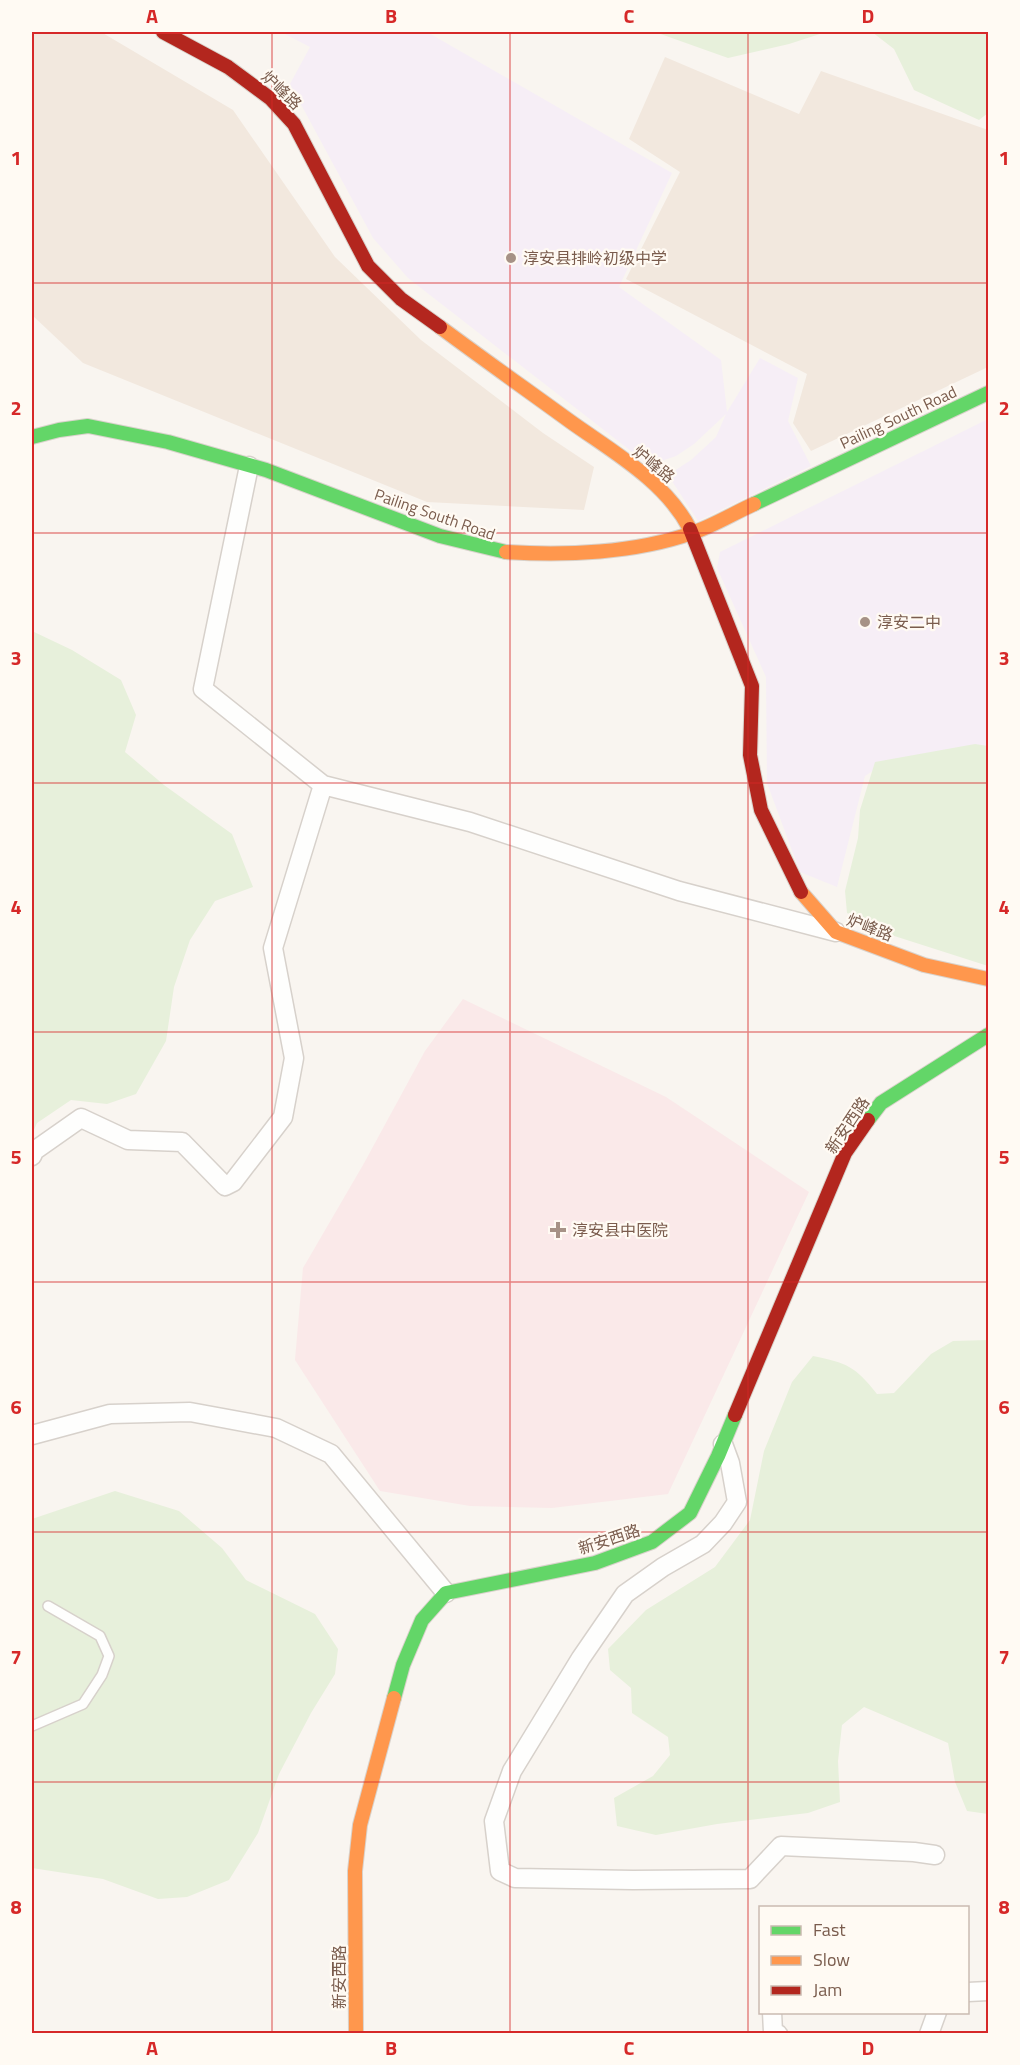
<svg xmlns="http://www.w3.org/2000/svg" width="1020" height="2065" font-family="'Titillium Web','Noto Sans SC',sans-serif">
<style>
.residential{fill:#f2e8de}
.education{fill:#f6eef6}
.medical{fill:#fae9e9}
.green{fill:#e7f0db}
.lines{fill:none;stroke-linecap:round;stroke-linejoin:round}
.lane-casing{stroke:#d7d1cb;stroke-width:12}
.street-casing{stroke:#d7d1cb;stroke-width:21}
.fast-casing{stroke:#d9d2cb;stroke-width:16}
.slow-casing{stroke:#d9d2cb;stroke-width:16}
.jam-casing{stroke:#d9d2cb;stroke-width:16}
.lane{stroke:#fefefd;stroke-width:9}
.street{stroke:#fefefd;stroke-width:18}
.fast{stroke:#63d668;stroke-width:14}
.slow{stroke:#ff974d;stroke-width:14}
.jam{stroke:#b3261e;stroke-width:14}
.grid{fill:none;stroke:#d62828;stroke-width:1.5;stroke-opacity:0.55}
.poi-dot{fill:#a69286;stroke:#fffaf3;stroke-width:2}
.labels{text-anchor:middle;stroke-width:4.5;stroke-linejoin:round;paint-order:stroke}
.street-label{font-size:16px;fill:#7a5c4d;stroke:#fffaf3}
.poi-label{font-size:16px;fill:#7a5c4d;stroke:#fffaf3;text-anchor:start}
.neatline{fill:none;stroke:#d62828;stroke-width:2}
.grid-label{font-size:20px;text-anchor:middle;font-weight:bold;fill:#d62828}
</style>
<rect width="100%" height="100%" fill="#f9f5f0"/>
<!-- residential -->
<path class="residential" d="M 32,32 L 101,32 L 233,110 L 335,257 L 421,340 L 543,433 L 594,467 L 584,510 L 427,502 L 83,363 L 32,315 Z
M 665,57 L 799,114 L 821,71 L 988,130 L 988,367 L 811,451 L 793,423 L 807,374 L 626,279 L 680,172 L 629,139 Z"/>
<!-- education -->
<path class="education" d="M 281,32 L 427,32 L 672,173 L 619,287 L 721,360 L 727,412 L 760,358 L 798,378 L 788,421 L 811,466 L 698,521 L 668,475 L 691,460 L 716,437 L 726,414 L 694,444 L 676,456 L 649,465 L 408,278 L 373,238 L 290,84 L 310,47 Z
M 988,419 L 988,751 L 880,766 L 865,776 L 837,887 L 800,872 L 767,783 L 766,677 L 717,568 L 720,552 Z"/>
<!-- medical -->
<path class="medical" d="M 463,999 L 666,1097 L 809,1192 L 668,1494 L 552,1508 L 470,1506 L 380,1491 L 295,1360 L 303,1268 L 363,1165 L 425,1051 Z"/>
<!-- green -->
<path class="green" d="M 655,32 L 826,32 L 789,44 L 728,58 Z
M 872,32 L 988,32 L 988,113 L 979,120 L 914,90 L 894,49 Z
M 32,631 L 72,650 L 121,680 L 136,715 L 125,752 L 164,785 L 232,834 L 253,887 L 215,901 L 190,940 L 174,987 L 166,1041 L 136,1094 L 107,1104 L 71,1100 L 37,1123 L 32,1134 Z
M 975,744 L 988,746 L 988,966 L 885,933 L 847,913 L 845,891 L 858,838 L 860,810 L 875,762 Z
M 988,1340 L 988,1814 L 967,1811 L 955,1782 L 948,1743 L 864,1707 L 842,1725 L 838,1761 L 840,1802 L 808,1813 L 717,1824 L 656,1835 L 617,1826 L 614,1798 L 653,1776 L 670,1755 L 668,1737 L 632,1713 L 631,1688 L 610,1670 L 608,1649 L 646,1610 L 715,1567 L 750,1520 L 764,1451 L 792,1382 L 813,1356 C 847,1363 855,1366 877,1394 L 894,1393 L 931,1354 L 953,1341 Z
M 115,1491 L 179,1511 L 222,1548 L 246,1580 L 315,1614 L 338,1649 L 335,1674 L 311,1713 L 279,1774 L 258,1833 L 229,1880 L 187,1897 L 158,1899 L 103,1879 L 32,1868 L 32,1519 Z"/>
<g class="lines">
<defs>
<path id="lane" d="M 32,1726 L 83,1704 L 102,1675 L 109,1656 L 100,1636 L 48,1606"/>
<path id="street" d="M 323,785 L 470,822 L 679,891 L 836,932
M 32,1156 L 34,1151 L 81,1118 L 128,1140 L 182,1142 L 225,1186 L 233,1182 L 283,1117 L 294,1058 L 273,948 L 323,785 L 203,689 L 249,466
M 32,1435 L 110,1414 L 190,1412 L 276,1428 L 331,1454 L 446,1593
M 723,1444 L 730,1463 L 737,1502 L 723,1523 L 703,1544 L 663,1567 L 625,1594 L 581,1658 L 512,1771 L 494,1821 L 500,1871 L 515,1878 L 633,1880 L 750,1879 L 781,1846 L 914,1852 L 935,1855
M 968,1992 L 988,1991
M 772,2012 L 773,2032 L 778,2034
M 929,2034 L 937,2012"/>
<path id="fast" d="M 32,437 L 59,430 L 88,426 L 168,442 L 266,470 L 440,536 L 506,552
M 754,504 L 988,393
M 868,1120 L 881,1103 L 988,1035
M 394,1698 L 403,1665 L 422,1620 L 446,1593 L 595,1563 L 652,1542 L 690,1513 L 718,1456 L 735,1415"/>
<path id="slow" d="M 440,327 C 483,359 527,390 571,422 C 613,452 665,481 690,529
M 506,552 C 565,556 635,553 692,533 C 713,526 734,513 754,504
M 801,892 L 836,932 L 924,965 L 988,979
M 356,2034 L 355,1871 L 360,1825 L 394,1698"/>
<path id="jam" d="M 163,32 L 228,67 L 271,99 L 294,124 L 368,266 L 401,299 L 440,327
M 690,529 L 752,686 L 750,755 L 761,810 L 801,892
M 735,1415 L 845,1153 L 868,1120"/>
</defs>
<!-- lane casing -->
<use href="#lane" class="lane-casing"/>
<!-- street casing -->
<use href="#street" class="street-casing"/>
<!-- fast casing -->
<use href="#fast" class="fast-casing"/>
<!-- slow casing -->
<use href="#slow" class="slow-casing"/>
<!-- jam casing -->
<use href="#jam" class="jam-casing"/>
<!-- lane -->
<use href="#lane" class="lane"/>
<!-- street -->
<use href="#street" class="street"/>
<!-- fast -->
<use href="#fast" class="fast"/>
<!-- slow -->
<use href="#slow" class="slow"/>
<!-- jam -->
<use href="#jam" class="jam"/>
</g>
<!-- grid -->
<path class="grid" d="M 272,32 L 272,2034M 510,32 L 510,2034M 748,32 L 748,2034M 32,283 L 988,283M 32,533 L 988,533M 32,783 L 988,783M 32,1032 L 988,1032M 32,1282 L 988,1282M 32,1532 L 988,1532M 32,1782 L 988,1782"/>
<!-- markers -->
<g class="poi-dot">
<circle cx="511" cy="258" r="6"/>
<circle cx="865" cy="622" r="6"/>
<path d="M555 1221h6v6h6v6h-6v6h-6v-6h-6v-6h6z"/>
</g>
<g class="labels">
<!-- street labels -->
<g class="street-label">
<text transform="translate(282 90) rotate(44)" y="6">炉峰路</text>
<text transform="translate(898 417) rotate(-25)" y="6">Pailing South Road</text>
<text transform="translate(654 464) rotate(39)" y="6">炉峰路</text>
<text transform="translate(435 514) rotate(19)" y="6">Pailing South Road</text>
<text transform="translate(870 927) rotate(21)" y="6">炉峰路</text>
<text transform="translate(847 1125) rotate(-56)" y="6">新安西路</text>
<text transform="translate(609 1539) rotate(-18)" y="6">新安西路</text>
<text transform="translate(339 1977) rotate(-90)" y="6">新安西路</text>
</g>
<!-- poi labels -->
<g class="poi-label">
<text x="523" y="264">淳安县排岭初级中学</text>
<text x="877" y="628">淳安二中</text>
<text x="572" y="1236">淳安县中医院</text>
</g>
</g>
<!-- border -->
<rect width="1020" height="2065" fill="none" stroke="#fffaf3" stroke-width="66"/>
<!-- legend -->
<rect x="759" y="1906" width="210" height="108" fill="#fffaf3" stroke="#cabbb1" stroke-width="1.5"/>
<rect x="771" y="1926" width="30" height="9" fill="#63d668" stroke="#cabbb1" stroke-width="1.5"/>
<text x="813" y="1936" font-size="18" fill="#7a5c4d">Fast</text>
<rect x="771" y="1956" width="30" height="9" fill="#ff974d" stroke="#cabbb1" stroke-width="1.5"/>
<text x="813" y="1966" font-size="18" fill="#7a5c4d">Slow</text>
<rect x="771" y="1986" width="30" height="9" fill="#b3261e" stroke="#cabbb1" stroke-width="1.5"/>
<text x="813" y="1996" font-size="18" fill="#7a5c4d">Jam</text>
<rect x="33" y="33" width="954" height="1999" class="neatline"/>
<g class="grid-label">
<text x="152" y="23">A</text>
<text x="391" y="23">B</text>
<text x="629" y="23">C</text>
<text x="868" y="23">D</text>
<text x="16" y="165">1</text>
<text x="1004" y="165">1</text>
<text x="16" y="415">2</text>
<text x="1004" y="415">2</text>
<text x="16" y="665">3</text>
<text x="1004" y="665">3</text>
<text x="16" y="914">4</text>
<text x="1004" y="914">4</text>
<text x="16" y="1164">5</text>
<text x="1004" y="1164">5</text>
<text x="16" y="1414">6</text>
<text x="1004" y="1414">6</text>
<text x="16" y="1664">7</text>
<text x="1004" y="1664">7</text>
<text x="16" y="1914">8</text>
<text x="1004" y="1914">8</text>
<text x="152" y="2055">A</text>
<text x="391" y="2055">B</text>
<text x="629" y="2055">C</text>
<text x="868" y="2055">D</text>
</g>
</svg>
